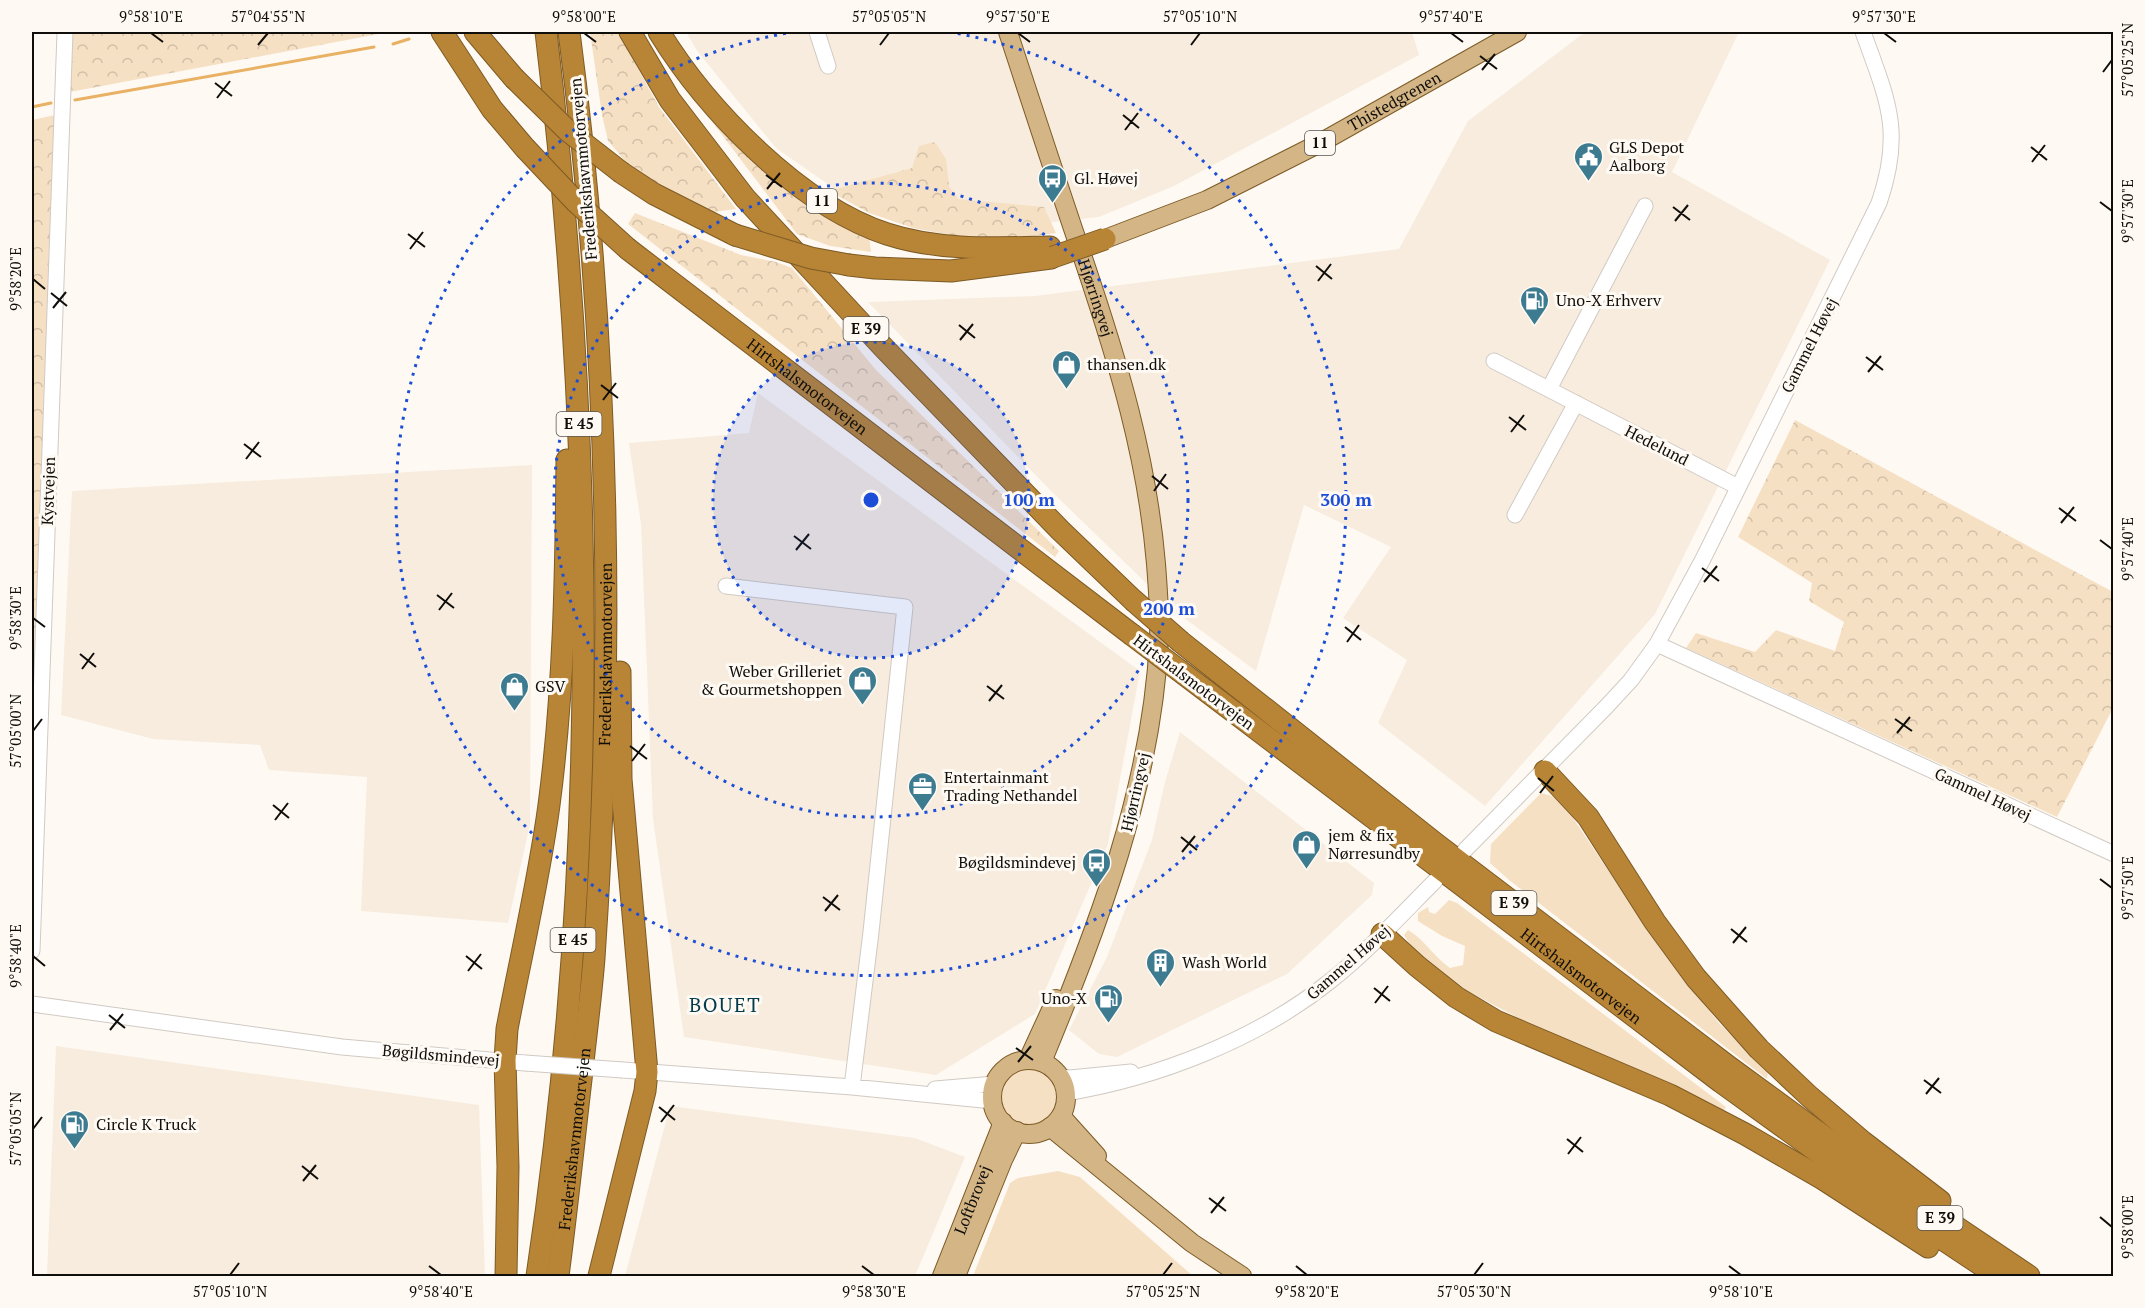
<svg xmlns="http://www.w3.org/2000/svg" width="2145" height="1308" font-family="'PT Serif',serif">
<style>
.built{fill:#f7ecde}
.grass{fill:#f6e0c4}
.forest{fill:url(#forest-crowns)}
.lines{fill:none;stroke-linecap:round;stroke-linejoin:round}
.stream{stroke:#e9b164;stroke-width:3}
.minor-casing{stroke:#d0cac3;stroke-width:17}
.major-casing{stroke:#7d5b26;stroke-width:20}
.highway-casing{stroke:#7d5b26;stroke-width:23}
.minor{stroke:#fff;stroke-width:15}
.major{stroke:#d4b586;stroke-width:18}
.highway{stroke:#b88435;stroke-width:21}
.minor-bridge-casing{stroke:#d0cac3;stroke-width:17;stroke-linecap:butt}
.highway-bridge-casing{stroke:#7d5b26;stroke-width:23;stroke-linecap:butt}
.minor-bridge{stroke:#fff;stroke-width:15}
.highway-bridge{stroke:#b88435;stroke-width:21}
.ticks{fill:none;stroke:#100e0b;stroke-width:2}
.ring{fill:none;stroke:#1d4ed8;stroke-width:3;stroke-dasharray:3 6}
.labels{text-anchor:middle;stroke-width:6;stroke-linejoin:round;paint-order:stroke}
.shield{fill:#fefaf3;stroke:#575551;stroke-width:1.5}
.shield-label{font-size:15px;font-weight:bold;fill:#100e0b}
.street-label{font-size:16px;fill:#100e0b;stroke:#fefaf3}
.poi-label{font-size:16px;fill:#100e0b;stroke:#fefaf3;text-anchor:start}
.quarter-label{font-size:20px;letter-spacing:1.5px;fill:#023b4b;stroke:#fefaf3}
.centre{fill:#1d4ed8;stroke:#fefaf3;stroke-width:3}
.ring-label{font-size:18px;text-anchor:middle;font-weight:bold;fill:#1d4ed8;stroke:#fefaf3;stroke-width:6;stroke-linejoin:round;paint-order:stroke}
.neatline{fill:none;stroke:#100e0b;stroke-width:2}
.ticks-label{font-size:15px;text-anchor:middle;fill:#100e0b}
</style>
<defs>
<pattern id="forest-crowns" width="20" height="18" patternUnits="userSpaceOnUse" patternTransform="scale(1.5)"><rect width="20" height="18" fill="#f6e0c4"/><path d="M2 6a3 3 0 1 1 6 0M12 15a3 3 0 1 1 6 0" fill="none" stroke="#d2bfa7"/></pattern>
</defs>
<rect width="100%" height="100%" fill="#fefaf3"/>
<!-- built -->
<path class="built" d="M 686,32 L 1412,32 L 1419,55 L 1174,186 L 1099,217 L 1028,225 L 842,194 L 776,148 L 698,52 Z
M 1585,32 L 1739,32 L 1672,172 L 1830,260 L 1655,614 L 1485,806 L 1378,723 L 1407,660 L 1343,618 L 1391,547 L 1304,505 L 1256,671 L 1176,612 L 1051,491 L 868,302 L 1035,296 L 1399,249 L 1468,121 Z
M 758,393 L 1140,671 L 1108,844 L 1035,1014 L 936,1075 L 684,1037 L 653,819 L 641,524 L 629,443 L 749,433 Z
M 532,465 L 530,824 L 508,923 L 361,911 L 367,777 L 269,770 L 260,745 L 153,739 L 61,715 L 72,491 Z
M 1180,732 L 1374,883 L 1372,895 L 1287,974 L 1117,1057 L 1099,1054 L 1069,1030 L 1107,957 L 1152,840 L 1165,782 Z
M 56,1046 L 479,1105 L 485,1276 L 47,1276 Z
M 670,1106 L 915,1138 L 965,1157 L 915,1276 L 625,1276 Z"/>
<!-- grass -->
<path class="grass" d="M 1541,793 L 1552,796 L 1565,806 L 1660,948 L 1719,1023 L 1768,1072 L 1767,1079 L 1509,880 L 1490,863 L 1491,844 Z
M 1449,900 L 1457,903 L 1726,1107 L 1724,1111 L 1537,1028 L 1464,989 L 1430,967 L 1411,946 L 1404,935 L 1408,930 C 1425,940 1434,957 1450,968 L 1463,965 L 1465,946 L 1442,936 L 1418,921 L 1418,913 L 1428,907 L 1429,912 L 1435,914 Z
M1001 1097a29 29 0 1 1 58 0a29 29 0 1 1-58 0Z
M 1058,1171 L 1080,1177 L 1193,1276 L 973,1276 L 1010,1183 L 1018,1178 Z"/>
<!-- forest -->
<path class="forest" d="M 71,32 L 389,32 L 70,92 Z
M 590,32 L 618,32 L 659,107 L 736,209 L 714,212 L 674,195 L 627,163 L 608,141 L 602,115 Z
M 55,115 L 34,688 L 32,689 L 32,120 Z
M 707,115 L 789,192 L 817,212 L 869,236 L 871,252 L 830,246 L 797,234 Z
M 935,142 L 946,159 L 949,186 L 958,199 L 1044,207 L 1056,233 L 1009,239 L 961,237 L 913,228 L 869,213 L 829,191 L 912,168 L 919,146 Z
M 635,213 L 741,255 L 776,262 L 792,268 L 876,370 L 1059,551 L 1055,557 L 628,224 Z
M 1795,420 L 2113,592 L 2113,708 L 2057,817 L 1686,648 L 1696,633 L 1755,652 L 1776,630 L 1835,651 L 1844,622 L 1809,601 L 1812,583 L 1738,537 Z"/>
<g class="lines">
<!-- stream -->
<path class="stream" d="M 393,44 L 409,39
M 75,100 L 374,47
M 32,107 L 51,103"/>
<defs>
<path id="minor" d="M 817,32 L 828,66
M 1494,361 L 1738,487
M 1549,389 L 1645,206
M 1515,515 L 1576,403
M 726,586 L 905,607 L 871,932 L 852,1087
M 1657,644 L 2114,854
M 1465,850 L 1607,706 L 1631,680 L 1657,644 L 1703,559 L 1879,203 C 1904,131 1887,99 1863,32
M 32,951 L 65,32
M 32,1004 L 342,1047 L 525,1063
M 623,1070 L 852,1087 L 993,1101
M 1061,1077 L 1070,1078 L 1131,1072
M 935,1089 L 995,1084
M 1066,1093 C 1157,1078 1256,1040 1329,982 C 1367,952 1400,916 1435,881"/>
<g id="major">
<path id="s1" d="M 1008,32 C 1033,108 1058,185 1084,261 C 1118,362 1147,457 1156,564 C 1158,589 1160,614 1159,639 C 1152,787 1098,926 1042,1062"/>
<path id="s2" d="M 1105,239 L 1207,200 L 1320,143 L 1517,32"/>
<path d="M 1028,1060 L 1056,999"/>
<circle cx="1029" cy="1097" r="37"/>
<path d="M 1061,1116 L 1097,1156"/>
<path d="M 1050,1127 L 1192,1243 L 1242,1276"/>
<path id="s3" d="M 942,1276 L 1003,1122"/>
<path d="M 956,1276 L 1003,1160 L 1017,1131"/>
</g>
<g id="highway">
<path d="M 442,32 L 492,109 L 525,148"/>
<path d="M 475,32 L 514,78"/>
<path d="M 630,32 L 670,100 L 745,198 L 884,348 L 1060,530 L 1133,600"/>
<path d="M 659,32 C 707,110 799,205 887,234 C 939,251 996,248 1050,247"/>
<path d="M 622,173 L 654,194 L 735,235"/>
<path id="s4" d="M 628,249 L 1131,634"/>
<path d="M 849,265 L 875,268 L 951,271 L 1051,258"/>
<path d="M 1181,642 L 1436,844 L 1729,1067 L 1852,1157 L 2029,1276"/>
<path id="s5" d="M 1180,671 L 1721,1082 L 1894,1207 L 1998,1276"/>
<path d="M 1545,771 L 1588,817 L 1655,922 L 1696,978 L 1759,1049 L 1810,1097 L 1863,1142 L 1940,1201"/>
<path d="M 1382,934 L 1417,966 L 1456,997 L 1496,1021 L 1670,1095 L 1745,1134 L 1823,1179 L 1928,1247"/>
<path d="M 506,1276 L 508,1167 L 505,1060 L 507,1029 C 521,955 539,880 549,805 C 564,691 566,575 567,460"/>
<path d="M 537,1276 C 599,865 595,444 546,32"/>
<path id="s6" d="M 558,1276 C 567,1208 574,1139 582,1071 C 586,1033 591,996 594,958 C 615,650 609,338 569,32"/>
<path d="M 599,1276 L 645,1091 L 647,1072 L 621,779 L 620,672"/>
</g>
</defs>
<!-- minor casing -->
<use href="#minor" class="minor-casing"/>
<!-- major casing -->
<use href="#major" class="major-casing"/>
<!-- highway casing -->
<use href="#highway" class="highway-casing"/>
<!-- minor -->
<use href="#minor" class="minor"/>
<!-- major -->
<use href="#major" class="major"/>
<!-- highway -->
<use href="#highway" class="highway"/>
<defs>
<path id="minor-bridge" d="M 525,1063 L 623,1070"/>
<path id="highway-bridge" d="M 514,78 L 568,131 L 622,173
M 525,148 L 576,202 L 628,249
M 735,235 L 811,258 L 849,265
M 1053,257 L 1105,239
M 1133,600 L 1181,642
M 1131,634 L 1180,671"/>
</defs>
<!-- minor-bridge casing -->
<use href="#minor-bridge" class="minor-bridge-casing"/>
<!-- highway-bridge casing -->
<use href="#highway-bridge" class="highway-bridge-casing"/>
<!-- minor-bridge -->
<use href="#minor-bridge" class="minor-bridge"/>
<!-- highway-bridge -->
<use href="#highway-bridge" class="highway-bridge"/>
</g>
<!-- ticks -->
<path class="ticks" d="M 151,33 L 163,42M 584,33 L 596,42M 1018,33 L 1030,42M 1451,33 L 1463,42M 1884,33 L 1896,42M 258,45 L 268,33M 880,45 L 889,33M 1191,45 L 1200,33M 1480,56 L 1497,69M 1482,70 L 1495,54M 2103,72 L 2112,60M 215,83 L 232,96M 217,98 L 230,81M 1123,115 L 1139,128M 1125,130 L 1138,113M 2031,147 L 2047,160M 2032,162 L 2045,145M 766,175 L 782,187M 767,189 L 780,173M 2100,202 L 2112,211M 1673,207 L 1690,220M 1675,221 L 1688,205M 408,234 L 425,247M 410,249 L 423,232M 1316,266 L 1332,279M 33,279 L 45,289M 1318,281 L 1331,264M 51,293 L 67,306M 53,308 L 66,292M 959,325 L 975,338M 960,340 L 973,324M 1866,357 L 1883,370M 1868,372 L 1881,356M 601,385 L 618,398M 603,400 L 616,383M 1509,417 L 1526,430M 1511,432 L 1524,415M 244,444 L 261,457M 246,459 L 259,442M 1152,476 L 1168,489M 1154,491 L 1166,474M 2059,508 L 2076,521M 2061,523 L 2074,507M 794,536 L 811,549M 2100,540 L 2112,549M 796,550 L 809,534M 1702,568 L 1719,581M 1704,582 L 1717,566M 437,595 L 454,608M 439,610 L 452,593M 33,618 L 45,627M 1345,627 L 1361,640M 1347,642 L 1359,625M 80,654 L 96,667M 82,669 L 94,653M 987,686 L 1004,699M 989,701 L 1002,685M 1895,719 L 1912,731M 33,731 L 42,719M 1897,733 L 1910,717M 630,746 L 647,759M 632,761 L 645,744M 1538,778 L 1554,791M 1540,793 L 1553,776M 273,805 L 289,818M 275,820 L 288,803M 1181,837 L 1197,850M 1182,852 L 1195,836M 2100,879 L 2112,888M 823,897 L 840,910M 825,911 L 838,895M 1731,929 L 1747,942M 1733,943 L 1746,927M 33,956 L 45,966M 466,956 L 482,969M 468,971 L 481,954M 1374,988 L 1390,1001M 1375,1003 L 1388,986M 109,1015 L 125,1028M 110,1030 L 123,1014M 1016,1048 L 1033,1060M 1018,1062 L 1031,1046M 1924,1080 L 1941,1093M 1926,1094 L 1939,1078M 659,1107 L 675,1120M 661,1122 L 674,1105M 33,1129 L 42,1117M 1567,1139 L 1583,1152M 1568,1154 L 1581,1137M 302,1166 L 318,1179M 303,1181 L 316,1165M 1209,1198 L 1226,1211M 1211,1213 L 1224,1197M 2100,1217 L 2112,1227M 429,1266 L 441,1275M 862,1266 L 874,1275M 1296,1266 L 1307,1275M 1729,1266 L 1741,1275M 230,1275 L 239,1263M 1163,1275 L 1172,1263M 1474,1275 L 1483,1263"/>
<!-- distance rings -->
<circle cx="871" cy="500" r="158" fill="#1d4ed8" fill-opacity=".12"/>
<g class="ring">
<circle cx="871" cy="500" r="158"/>
<circle cx="871" cy="500" r="317"/>
<path d="M949 32A475 475 0 1 1 793 32"/>
</g>
<!-- icons -->
<defs>
<symbol id="civic-pin" viewBox="-11 -11 22 30"><path d="M0 17L-7.5 6A9.5 9.5 0 1 1 7.5 6Z" fill="#3d7b91" stroke="#fefaf3"/><path d="M-.6-6.5H3V-4.5H.6V-3L4-1V1h2V6H-6V1h2V-1L-.6-3ZM-1.2 2.5V6h2.4V2.5Z" fill="#fff"/></symbol>
<symbol id="bus-pin" viewBox="-11 -11 22 30"><path d="M0 17L-7.5 6A9.5 9.5 0 1 1 7.5 6Z" fill="#3d7b91" stroke="#fefaf3"/><path d="M-5-6H5V4H4V6H2V4H-2V6H-4V4H-5ZM-3.5-4V0h7V-4ZM-3.5 1.2v1.5H-2V1.2ZM2 1.2v1.5H3.5V1.2Z" fill="#fff"/></symbol>
<symbol id="fuel-pin" viewBox="-11 -11 22 30"><path d="M0 17L-7.5 6A9.5 9.5 0 1 1 7.5 6Z" fill="#3d7b91" stroke="#fefaf3"/><path d="M-5.5-6h7V0h2V4h1.3V-2.5L3-4.5l.8-.8L6-3V5H2.5V1h-1V6h-7ZM-4.2-4.7v3.2H.2V-4.7Z" fill="#fff"/></symbol>
<symbol id="shop-pin" viewBox="-11 -11 22 30"><path d="M0 17L-7.5 6A9.5 9.5 0 1 1 7.5 6Z" fill="#3d7b91" stroke="#fefaf3"/><path d="M-5-2.5h2.3a2.7 3.5 0 0 1 5.4 0H5L5.5 6h-11ZM-1.5-2.5h3a1.5 2.3 0 0 0-3 0Z" fill="#fff"/></symbol>
<symbol id="office-pin" viewBox="-11 -11 22 30"><path d="M0 17L-7.5 6A9.5 9.5 0 1 1 7.5 6Z" fill="#3d7b91" stroke="#fefaf3"/><path d="M-6-3h4V-5.5h4V-3h4V5H-6ZM-1-4.5V-3h2v-1.5ZM-6 0V1H6V0Z" fill="#fff"/></symbol>
<symbol id="building-pin" viewBox="-11 -11 22 30"><path d="M0 17L-7.5 6A9.5 9.5 0 1 1 7.5 6Z" fill="#3d7b91" stroke="#fefaf3"/><path d="M-4-6H4V6H1V3H-1V6H-4ZM-2.5-4.3h1.7v1.8h-1.7ZM.8-4.3h1.7v1.8H.8ZM-2.5-1h1.7V.8h-1.7ZM.8-1h1.7V.8H.8Z" fill="#fff"/></symbol>
</defs>
<g fill-rule="evenodd">
<use href="#civic-pin" x="1572" y="140" width="33" height="45"/>
<use href="#bus-pin" x="1036" y="162" width="33" height="45"/>
<use href="#fuel-pin" x="1518" y="284" width="33" height="45"/>
<use href="#shop-pin" x="1050" y="348" width="33" height="45"/>
<use href="#shop-pin" x="846" y="664" width="33" height="45"/>
<use href="#shop-pin" x="498" y="670" width="33" height="45"/>
<use href="#office-pin" x="906" y="770" width="33" height="45"/>
<use href="#shop-pin" x="1290" y="828" width="33" height="45"/>
<use href="#bus-pin" x="1080" y="846" width="33" height="45"/>
<use href="#building-pin" x="1144" y="946" width="33" height="45"/>
<use href="#fuel-pin" x="1092" y="982" width="33" height="45"/>
<use href="#fuel-pin" x="58" y="1108" width="33" height="45"/>
</g>
<g class="labels">
<!-- shield labels -->
<g class="shield">
<rect x="1305" y="131" width="30" height="24" rx="4.5"/>
<rect x="807" y="189" width="30" height="24" rx="4.5"/>
<rect x="843.5" y="317" width="45" height="24" rx="4.5"/>
<rect x="556.5" y="412" width="45" height="24" rx="4.5"/>
<rect x="1491.5" y="891" width="45" height="24" rx="4.5"/>
<rect x="550.5" y="928" width="45" height="24" rx="4.5"/>
<rect x="1917.5" y="1206" width="45" height="24" rx="4.5"/>
</g>
<g class="shield-label">
<text x="1320" y="148">11</text>
<text x="822" y="206">11</text>
<text x="866" y="334">E 39</text>
<text x="579" y="429">E 45</text>
<text x="1514" y="908">E 39</text>
<text x="573" y="945">E 45</text>
<text x="1940" y="1223">E 39</text>
</g>
<!-- street labels -->
<g class="street-label">
<text dy="6" stroke="none"><textPath href="#s2" startOffset="321">Thistedgrenen</textPath></text>
<text transform="translate(583 169) rotate(-95)" y="6">Frederikshavnmotorvejen</text>
<text dy="6" stroke="none"><textPath href="#s1" startOffset="280">Hjørringvej</textPath></text>
<text transform="translate(1809 345) rotate(-63)" y="6">Gammel Høvej</text>
<text dy="6" stroke="none"><textPath href="#s4" startOffset="226">Hirtshalsmotorvejen</textPath></text>
<text transform="translate(1657 445) rotate(27)" y="6">Hedelund</text>
<text transform="translate(48 491) rotate(-88)" y="6">Kystvejen</text>
<text dy="6" stroke="none"><textPath href="#s6" startOffset="624">Frederikshavnmotorvejen</textPath></text>
<text transform="translate(1194 682) rotate(37)" y="6">Hirtshalsmotorvejen</text>
<text transform="translate(1135 792) rotate(-77)" y="6">Hjørringvej</text>
<text transform="translate(1983 794) rotate(25)" y="6">Gammel Høvej</text>
<text transform="translate(1348 962) rotate(-41)" y="6">Gammel Høvej</text>
<text dy="6" stroke="none"><textPath href="#s5" startOffset="504">Hirtshalsmotorvejen</textPath></text>
<text transform="translate(441 1055) rotate(5)" y="6">Bøgildsmindevej</text>
<text dy="6" stroke="none"><textPath href="#s6" startOffset="138">Frederikshavnmotorvejen</textPath></text>
<text dy="6" stroke="none"><textPath href="#s3" startOffset="82">Loftbrovej</textPath></text>
</g>
<!-- poi labels -->
<g class="poi-label">
<text x="1609" y="153">GLS Depot<tspan x="1609" dy="18">Aalborg</tspan></text>
<text x="1074" y="184">Gl. Høvej</text>
<text x="1556" y="306">Uno-X Erhverv</text>
<text x="1087" y="370">thansen.dk</text>
<text x="842" y="677" text-anchor="end">Weber Grilleriet<tspan x="842" dy="18">&amp; Gourmetshoppen</tspan></text>
<text x="535" y="692">GSV</text>
<text x="944" y="783">Entertainmant<tspan x="944" dy="18">Trading Nethandel</tspan></text>
<text x="1328" y="841">jem &amp; fix<tspan x="1328" dy="18">Nørresundby</tspan></text>
<text x="1076" y="868" text-anchor="end">Bøgildsmindevej</text>
<text x="1182" y="968">Wash World</text>
<text x="1087" y="1004" text-anchor="end">Uno-X</text>
<text x="96" y="1130">Circle K Truck</text>
</g>
<!-- quarter labels -->
<g class="quarter-label">
<text x="725" y="1012">BOUET</text>
</g>
</g>
<circle cx="871" cy="500" r="9" class="centre"/>
<g class="ring-label">
<text x="1029" y="506">100 m</text>
<text x="1346" y="506">300 m</text>
<text x="1169" y="615">200 m</text>
</g>
<!-- border -->
<rect width="2145" height="1308" fill="none" stroke="#fefaf3" stroke-width="66"/>
<rect x="33" y="33" width="2079" height="1242" class="neatline"/>
<g class="ticks-label">
<text x="151" y="22">9°58'10"E</text>
<text x="268" y="22">57°04'55"N</text>
<text x="584" y="22">9°58'00"E</text>
<text x="889" y="22">57°05'05"N</text>
<text x="1018" y="22">9°57'50"E</text>
<text x="1200" y="22">57°05'10"N</text>
<text x="1451" y="22">9°57'40"E</text>
<text x="1884" y="22">9°57'30"E</text>
<text transform="translate(2128 60) rotate(-90)" y="5">57°05'25"N</text>
<text transform="translate(2128 211) rotate(-90)" y="5">9°57'30"E</text>
<text transform="translate(16 279) rotate(-90)" y="5">9°58'20"E</text>
<text transform="translate(2128 549) rotate(-90)" y="5">9°57'40"E</text>
<text transform="translate(16 618) rotate(-90)" y="5">9°58'30"E</text>
<text transform="translate(16 731) rotate(-90)" y="5">57°05'00"N</text>
<text transform="translate(2128 888) rotate(-90)" y="5">9°57'50"E</text>
<text transform="translate(16 956) rotate(-90)" y="5">9°58'40"E</text>
<text transform="translate(16 1129) rotate(-90)" y="5">57°05'05"N</text>
<text transform="translate(2128 1227) rotate(-90)" y="5">9°58'00"E</text>
<text x="230" y="1297">57°05'10"N</text>
<text x="441" y="1297">9°58'40"E</text>
<text x="874" y="1297">9°58'30"E</text>
<text x="1163" y="1297">57°05'25"N</text>
<text x="1307" y="1297">9°58'20"E</text>
<text x="1474" y="1297">57°05'30"N</text>
<text x="1741" y="1297">9°58'10"E</text>
</g>
</svg>
